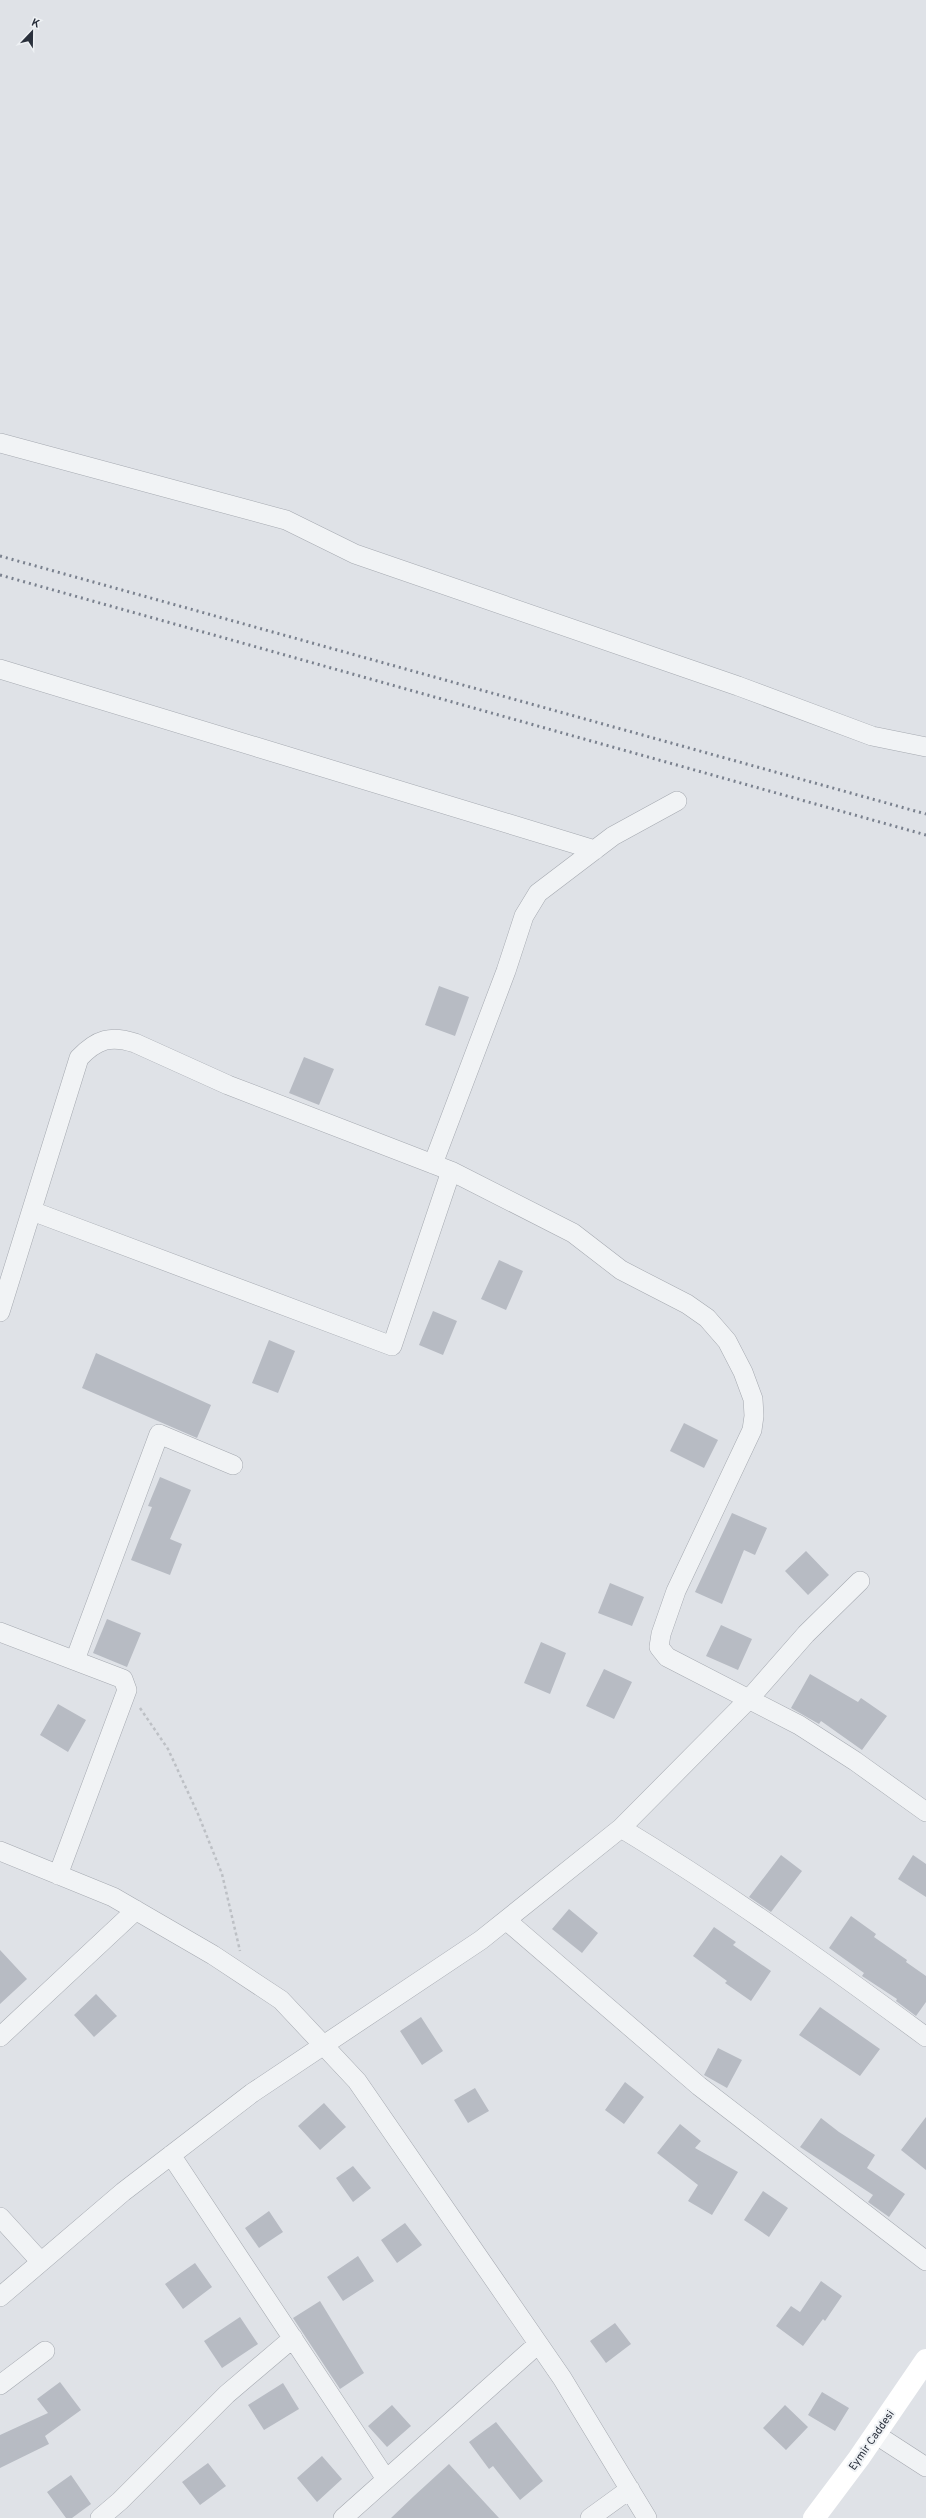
<svg xmlns="http://www.w3.org/2000/svg" width="926" height="2518" font-family="Overpass,sans-serif">
<style>
.building{fill:#b7bbc3}
.lines{fill:none;stroke-linecap:round;stroke-linejoin:round}
.minor-casing{stroke:#a5a9b0;stroke-width:20}
.path{stroke:#bdc0c5;stroke-width:2.5;stroke-dasharray:3 3;stroke-linecap:butt}
.minor{stroke:#f1f3f5;stroke-width:19}
.secondary{stroke:#fff;stroke-width:22}
.rail{stroke:#7a818e;stroke-width:3;stroke-dasharray:2 4;stroke-linecap:butt}
.labels{text-anchor:middle;stroke-width:4;stroke-linejoin:round;paint-order:stroke}
.street-label{font-size:11px;fill:#2a303c;stroke:#eef1f4}
</style>
<rect width="100%" height="100%" fill="#dfe2e7"/>
<!-- building -->
<path class="building" d="M 439,986 L 469,997 L 455,1036 L 425,1025 Z
M 304,1057 L 334,1069 L 319,1105 L 289,1093 Z
M 499,1260 L 523,1271 L 506,1310 L 481,1299 Z
M 433,1311 L 457,1321 L 443,1355 L 419,1345 Z
M 269,1340 L 295,1351 L 278,1393 L 252,1383 Z
M 96,1353 L 211,1405 L 197,1438 L 82,1388 Z
M 684,1423 L 718,1440 L 704,1468 L 670,1451 Z
M 160,1477 L 191,1490 L 170,1539 L 182,1544 L 170,1575 L 131,1560 L 152,1507 L 148,1506 Z
M 732,1513 L 767,1528 L 755,1555 L 744,1550 L 722,1604 L 695,1592 Z
M 806,1551 L 829,1575 L 808,1595 L 785,1571 Z
M 610,1583 L 644,1597 L 632,1626 L 598,1613 Z
M 107,1619 L 141,1633 L 127,1667 L 93,1653 Z
M 721,1625 L 752,1639 L 738,1670 L 706,1656 Z
M 541,1642 L 566,1653 L 550,1694 L 524,1683 Z
M 604,1669 L 632,1682 L 614,1719 L 586,1706 Z
M 810,1674 L 858,1702 L 861,1698 L 887,1716 L 862,1750 L 821,1721 L 819,1724 L 791,1708 Z
M 58,1704 L 86,1720 L 68,1752 L 40,1735 Z
M 781,1855 L 802,1871 L 771,1912 L 749,1897 Z
M 913,1855 L 926,1864 L 926,1897 L 898,1879 Z
M 569,1909 L 598,1933 L 582,1953 L 552,1929 Z
M 851,1916 L 876,1934 L 874,1937 L 907,1960 L 906,1962 L 926,1976 L 926,2002 L 916,2016 L 896,2001 L 897,1999 L 862,1976 L 864,1973 L 829,1948 Z
M 714,1927 L 736,1942 L 733,1945 L 771,1971 L 751,2001 L 725,1983 L 727,1981 L 693,1956 Z
M 0,1950 L 27,1979 L 0,2004 Z
M 96,1994 L 117,2016 L 94,2037 L 74,2015 Z
M 820,2007 L 880,2049 L 860,2076 L 799,2035 Z
M 421,2017 L 443,2051 L 422,2065 L 400,2031 Z
M 718,2048 L 742,2060 L 727,2088 L 704,2075 Z
M 625,2082 L 644,2097 L 624,2124 L 605,2110 Z
M 475,2088 L 489,2111 L 468,2123 L 454,2100 Z
M 324,2103 L 346,2127 L 320,2150 L 298,2126 Z
M 926,2117 L 926,2170 L 901,2150 Z
M 821,2118 L 839,2132 L 875,2155 L 867,2168 L 905,2194 L 889,2217 L 868,2202 L 873,2195 L 800,2147 Z
M 680,2124 L 701,2141 L 695,2148 L 738,2172 L 712,2215 L 688,2201 L 698,2185 L 657,2153 Z
M 353,2166 L 371,2188 L 353,2202 L 336,2178 Z
M 763,2191 L 788,2208 L 769,2237 L 744,2220 Z
M 269,2211 L 283,2232 L 259,2248 L 245,2228 Z
M 405,2223 L 422,2245 L 397,2263 L 381,2240 Z
M 358,2256 L 374,2281 L 343,2301 L 327,2277 Z
M 195,2263 L 212,2287 L 183,2309 L 165,2284 Z
M 821,2281 L 842,2296 L 825,2321 L 823,2319 L 803,2346 L 776,2326 L 791,2306 L 800,2312 Z
M 320,2301 L 364,2373 L 340,2389 L 293,2318 Z
M 240,2317 L 258,2344 L 222,2368 L 204,2341 Z
M 615,2323 L 631,2344 L 606,2363 L 590,2341 Z
M 60,2382 L 81,2410 L 45,2436 L 49,2444 L 0,2468 L 0,2435 L 48,2413 L 37,2399 Z
M 283,2383 L 299,2409 L 264,2430 L 248,2405 Z
M 822,2392 L 849,2408 L 835,2431 L 808,2415 Z
M 392,2405 L 411,2426 L 387,2447 L 368,2426 Z
M 785,2405 L 808,2427 L 786,2450 L 763,2428 Z
M 496,2422 L 543,2481 L 520,2500 L 493,2466 L 489,2469 L 469,2442 Z
M 322,2456 L 342,2479 L 317,2502 L 297,2478 Z
M 208,2463 L 226,2486 L 200,2505 L 182,2482 Z
M 449,2464 L 499,2518 L 391,2518 L 414,2496 Z
M 71,2475 L 91,2504 L 72,2518 L 66,2518 L 47,2492 Z"/>
<g class="lines">
<defs>
<path id="minor" d="M 0,443 L 286,520 L 355,554 L 738,686 L 872,736 L 926,747
M 0,669 L 595,850
M 433,1164 L 506,971 L 524,916 L 538,893 L 613,836 L 677,801
M 32,1211 L 392,1346 L 451,1171
M 0,1312 L 79,1058 C 97,1039 111,1035 135,1043 L 228,1085 L 451,1171 L 573,1233 L 621,1270 L 687,1304 L 707,1318 L 727,1341 L 743,1372 L 753,1399 L 754,1416 L 752,1430 L 676,1591 L 661,1634 L 659,1647 L 667,1657 L 799,1725 L 855,1761 L 926,1812
M 0,1632 L 123,1679 L 127,1690 L 58,1875
M 75,1660 L 159,1434 L 233,1465
M 621,1828 C 727,1892 827,1964 926,2037
M 0,1851 L 113,1897 L 213,1955 L 281,2000 L 357,2081 L 562,2378 L 647,2518
M 506,1920 L 699,2086 L 926,2261
M 0,2037 L 136,1910
M 171,2155 L 386,2479
M 0,2217 L 41,2262
M 0,2297 L 123,2192 L 252,2093 L 481,1940 L 621,1828 L 749,1699 L 806,1634 L 860,1581
M 0,2385 L 45,2351
M 875,2434 L 926,2467
M 100,2518 L 120,2501 L 227,2394 L 293,2338
M 343,2518 L 538,2344
M 590,2518 L 630,2489"/>
</defs>
<!-- minor casing -->
<use href="#minor" class="minor-casing"/>
<!-- path -->
<path class="path" d="M 140,1708 L 168,1749 L 198,1814 L 222,1874 L 240,1951"/>
<!-- minor -->
<use href="#minor" class="minor"/>
<!-- secondary -->
<path class="secondary" d="M 814,2518 L 859,2458 L 926,2360"/>
<!-- rail -->
<path class="rail" d="M 0,556 L 926,814
M 0,575 L 926,835"/>
</g>
<g class="labels">
<!-- street labels -->
<g class="street-label">
<text transform="translate(871 2440) rotate(-55)" y="4">Eymir Caddesi</text>
</g>
</g>
<!-- north arrow -->
<g transform="translate(32 32) rotate(22)" stroke="#eef1f4" stroke-width="3" paint-order="stroke">
<path d="M0-3L7 15L0 10L-7 15Z" fill="#2a303c"/>
<text y="-6" font-size="11" font-weight="bold" text-anchor="middle" fill="#2a303c">K</text>
</g>
</svg>
